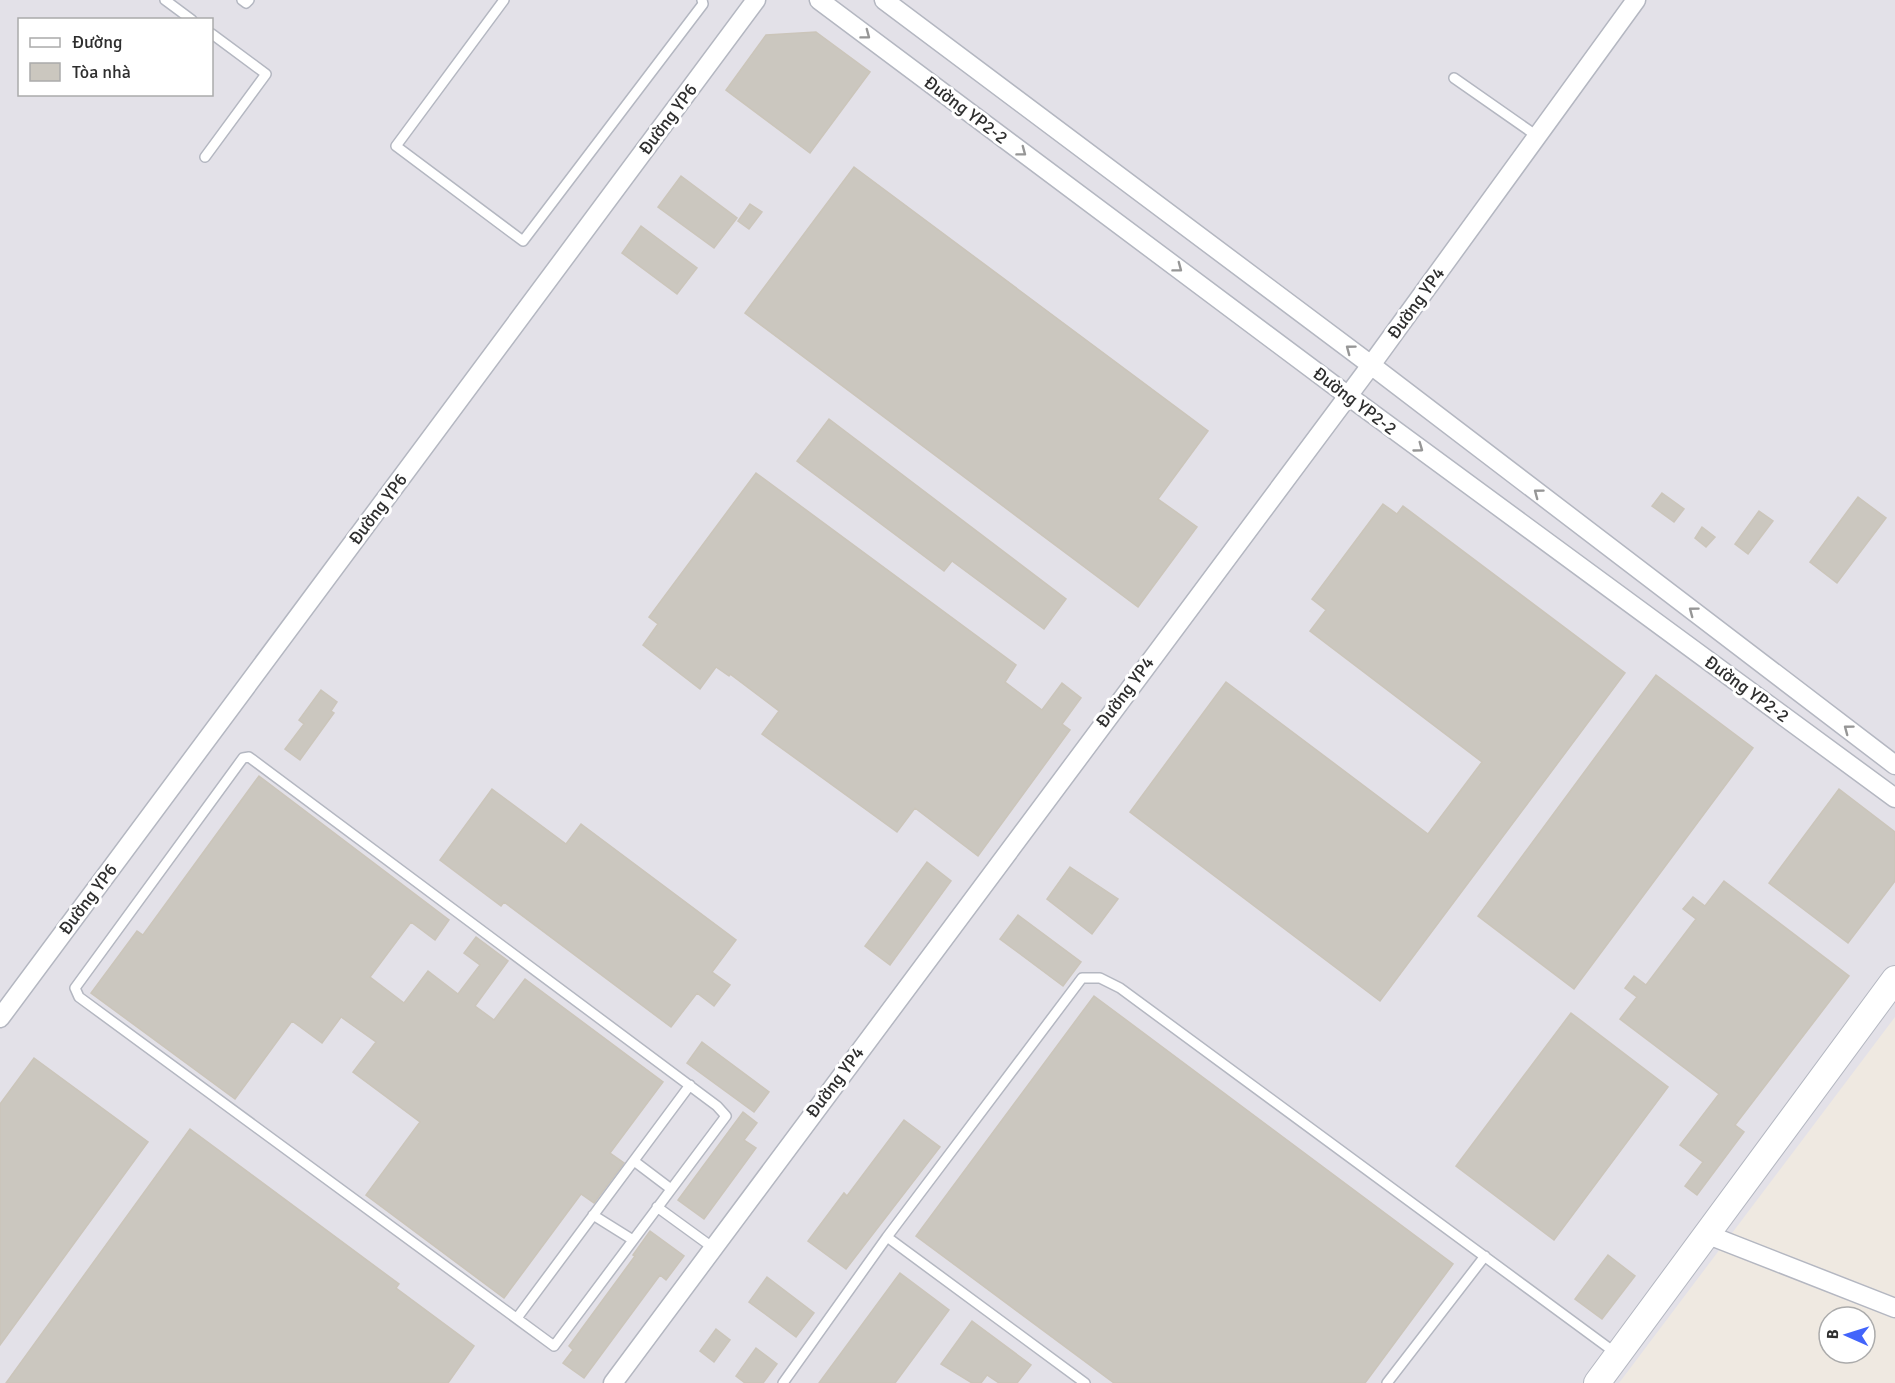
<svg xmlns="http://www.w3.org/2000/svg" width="1895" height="1383" font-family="Signika,sans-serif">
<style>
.industrial{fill:#e3e1e8;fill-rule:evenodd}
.building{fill:#cbc7bf;stroke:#cbc5ba;stroke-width:1.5}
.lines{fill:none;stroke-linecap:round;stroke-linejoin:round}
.lane-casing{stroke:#b4b7c1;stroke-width:12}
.street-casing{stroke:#b4b7c1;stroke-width:21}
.secondary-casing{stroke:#b4b7c1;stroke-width:28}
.lane{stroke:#fff;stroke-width:9}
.street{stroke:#fff;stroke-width:18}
.secondary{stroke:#fff;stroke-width:26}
.oneway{stroke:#969696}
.labels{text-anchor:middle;stroke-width:6;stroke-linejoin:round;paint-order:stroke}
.street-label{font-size:18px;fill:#2e2e2e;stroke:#fff}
</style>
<rect width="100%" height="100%" fill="#efe9e1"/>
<!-- industrial -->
<path class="industrial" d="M 0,0 L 1895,0 L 1895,1017 L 1619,1383 L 0,1383 ZM 20,20 L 212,20 L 212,94 L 20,94 Z"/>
<!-- building -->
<path class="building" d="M 816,32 L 870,72 L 810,153 L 726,90 L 766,35 Z
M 854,167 L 1208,431 L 1158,499 L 1197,527 L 1138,607 L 745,313 Z
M 681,176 L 737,218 L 714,248 L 658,207 Z
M 750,204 L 762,212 L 749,229 L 738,221 Z
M 641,226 L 697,268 L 677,294 L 622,253 Z
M 829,419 L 1066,599 L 1044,629 L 952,561 L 944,571 L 797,461 Z
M 756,473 L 1016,665 L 1005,682 L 1042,710 L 1062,683 L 1081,698 L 1062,724 L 1070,730 L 978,856 L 915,808 L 897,832 L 762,734 L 779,711 L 730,674 L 729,676 L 716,667 L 700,689 L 643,645 L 658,624 L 649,617 Z
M 1662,493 L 1684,509 L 1674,522 L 1652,506 Z
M 1858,497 L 1886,518 L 1837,583 L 1810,562 Z
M 1383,504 L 1397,514 L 1403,506 L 1625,673 L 1380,1001 L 1130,812 L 1226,682 L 1428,834 L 1482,762 L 1310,631 L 1326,610 L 1312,599 Z
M 1759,511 L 1773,521 L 1748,554 L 1735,544 Z
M 1702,527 L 1715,537 L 1706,547 L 1695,538 Z
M 1656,675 L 1753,748 L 1574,989 L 1478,916 Z
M 321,690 L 337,702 L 331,711 L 334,713 L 300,760 L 285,749 L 304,724 L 299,720 Z
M 259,776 L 449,920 L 435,940 L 411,922 L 370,977 L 404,1003 L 428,971 L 458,994 L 480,965 L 464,953 L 476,937 L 508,961 L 475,1006 L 494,1020 L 525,979 L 663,1082 L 610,1153 L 624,1163 L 594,1203 L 581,1194 L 504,1298 L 366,1195 L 420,1122 L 353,1072 L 376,1042 L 341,1017 L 322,1043 L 292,1021 L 235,1099 L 91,993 L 137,931 L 143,935 Z
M 492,789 L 566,844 L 581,824 L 736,940 L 712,972 L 730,985 L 714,1006 L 697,993 L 671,1027 L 504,902 L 501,906 L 440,860 Z
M 1839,789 L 1895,832 L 1895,881 L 1848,943 L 1769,883 Z
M 927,862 L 951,881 L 890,965 L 865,946 Z
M 1070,867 L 1118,899 L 1092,934 L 1047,899 Z
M 1724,881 L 1849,976 L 1735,1125 L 1744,1132 L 1697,1195 L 1685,1186 L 1703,1162 L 1680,1145 L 1719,1094 L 1620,1019 L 1637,997 L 1625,988 L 1634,976 L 1646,985 L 1696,919 L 1683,909 L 1693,897 L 1705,906 Z
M 1018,915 L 1081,962 L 1063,986 L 1000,939 Z
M 1094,996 L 1453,1264 L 1365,1383 L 1114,1383 L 916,1236 Z
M 1571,1013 L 1668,1087 L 1554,1240 L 1456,1166 Z
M 702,1042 L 769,1092 L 754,1112 L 687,1063 Z
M 34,1058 L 148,1142 L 0,1345 L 0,1104 Z
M 743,1112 L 757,1123 L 744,1140 L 756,1148 L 704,1219 L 678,1200 Z
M 904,1120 L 940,1147 L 846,1269 L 808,1241 L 844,1193 L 847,1196 Z
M 190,1129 L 399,1284 L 396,1288 L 474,1346 L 448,1383 L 6,1383 Z
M 650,1231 L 684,1256 L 666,1280 L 660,1275 L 584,1378 L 563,1363 L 573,1350 L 569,1346 L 635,1256 L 633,1255 Z
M 1608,1255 L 1635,1276 L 1602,1319 L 1575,1299 Z
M 900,1273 L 949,1310 L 895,1383 L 819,1383 Z
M 767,1277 L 814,1313 L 796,1337 L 749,1302 Z
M 972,1321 L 1031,1365 L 1017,1383 L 999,1383 L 987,1375 L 981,1383 L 972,1383 L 941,1364 Z
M 716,1329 L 730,1340 L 714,1362 L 700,1351 Z
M 756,1348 L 777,1364 L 763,1383 L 745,1383 L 736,1376 Z"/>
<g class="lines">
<defs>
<path id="lane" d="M 165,0 L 192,20
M 242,0 L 246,3 L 249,0
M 504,0 L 396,146 L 523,241 L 703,4 L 702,0
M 1454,78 L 1537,136
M 205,157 L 266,74 L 212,34
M 249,757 L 717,1106 L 726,1116 L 554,1346 L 79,997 L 75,988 L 243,758 Z
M 634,1161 L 671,1189
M 657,1207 L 712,1247
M 593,1215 L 633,1240
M 887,1237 L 1085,1383
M 517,1318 L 690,1085
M 783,1383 L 887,1237 L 1082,978 L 1100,978 L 1120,988 L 1617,1354
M 1387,1383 L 1485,1256"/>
<path id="street" d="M 819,0 L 1347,395 L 1895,798
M 884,0 L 1371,365 L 1895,765
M 0,1018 L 756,0
M 1706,1234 L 1895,1308
M 613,1383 L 1371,365 L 1636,0"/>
<path id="secondary" d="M 1597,1383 L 1895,979"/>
</defs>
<!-- lane casing -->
<use href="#lane" class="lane-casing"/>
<!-- street casing -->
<use href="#street" class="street-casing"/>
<!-- secondary casing -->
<use href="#secondary" class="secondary-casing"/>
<!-- lane -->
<use href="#lane" class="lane"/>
<!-- street -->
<use href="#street" class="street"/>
<!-- secondary -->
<use href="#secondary" class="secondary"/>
</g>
<!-- one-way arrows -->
<defs><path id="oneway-chevron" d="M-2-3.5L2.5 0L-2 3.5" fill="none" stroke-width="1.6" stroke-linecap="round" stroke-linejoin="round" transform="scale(1.5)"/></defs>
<g class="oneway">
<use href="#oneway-chevron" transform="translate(866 35) rotate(37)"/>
<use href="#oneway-chevron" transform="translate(1022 152) rotate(37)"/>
<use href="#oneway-chevron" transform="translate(1178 268) rotate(37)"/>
<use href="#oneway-chevron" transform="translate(1350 349) rotate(-143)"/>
<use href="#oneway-chevron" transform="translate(1419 448) rotate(36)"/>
<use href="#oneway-chevron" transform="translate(1538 493) rotate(-143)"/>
<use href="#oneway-chevron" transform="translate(1693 611) rotate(-143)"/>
<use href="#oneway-chevron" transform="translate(1848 729) rotate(-143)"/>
</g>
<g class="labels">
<!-- street labels -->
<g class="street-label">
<text transform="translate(966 110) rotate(37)" y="6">Đường YP2-2</text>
<text transform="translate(668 119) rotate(-53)" y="6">Đường YP6</text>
<text transform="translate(1416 303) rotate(-54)" y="6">Đường YP4</text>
<text transform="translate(1355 401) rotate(37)" y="6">Đường YP2-2</text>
<text transform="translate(378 509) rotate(-53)" y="6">Đường YP6</text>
<text transform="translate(1747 689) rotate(36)" y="6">Đường YP2-2</text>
<text transform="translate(1125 692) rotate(-53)" y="6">Đường YP4</text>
<text transform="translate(88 899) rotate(-53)" y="6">Đường YP6</text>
<text transform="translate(835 1082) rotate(-53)" y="6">Đường YP4</text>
</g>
</g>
<!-- legend -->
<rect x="18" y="18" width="195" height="78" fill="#ffffff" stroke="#ababab" stroke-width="1.5"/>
<rect x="30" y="38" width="30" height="9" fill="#ffffff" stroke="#ababab" stroke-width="1.5"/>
<text x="72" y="48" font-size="18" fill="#2e2e2e">Đường</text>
<rect x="30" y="63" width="30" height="18" fill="#cbc7bf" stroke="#ababab" stroke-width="1.5"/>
<text x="72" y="78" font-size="18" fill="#2e2e2e">Tòa nhà</text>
<!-- north arrow -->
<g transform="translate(1847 1335) rotate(273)"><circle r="28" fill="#ffffff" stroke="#ababab" stroke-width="1.5"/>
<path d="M0-4.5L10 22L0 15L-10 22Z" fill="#4264fb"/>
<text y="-9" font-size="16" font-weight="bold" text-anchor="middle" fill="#2e2e2e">B</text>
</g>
</svg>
